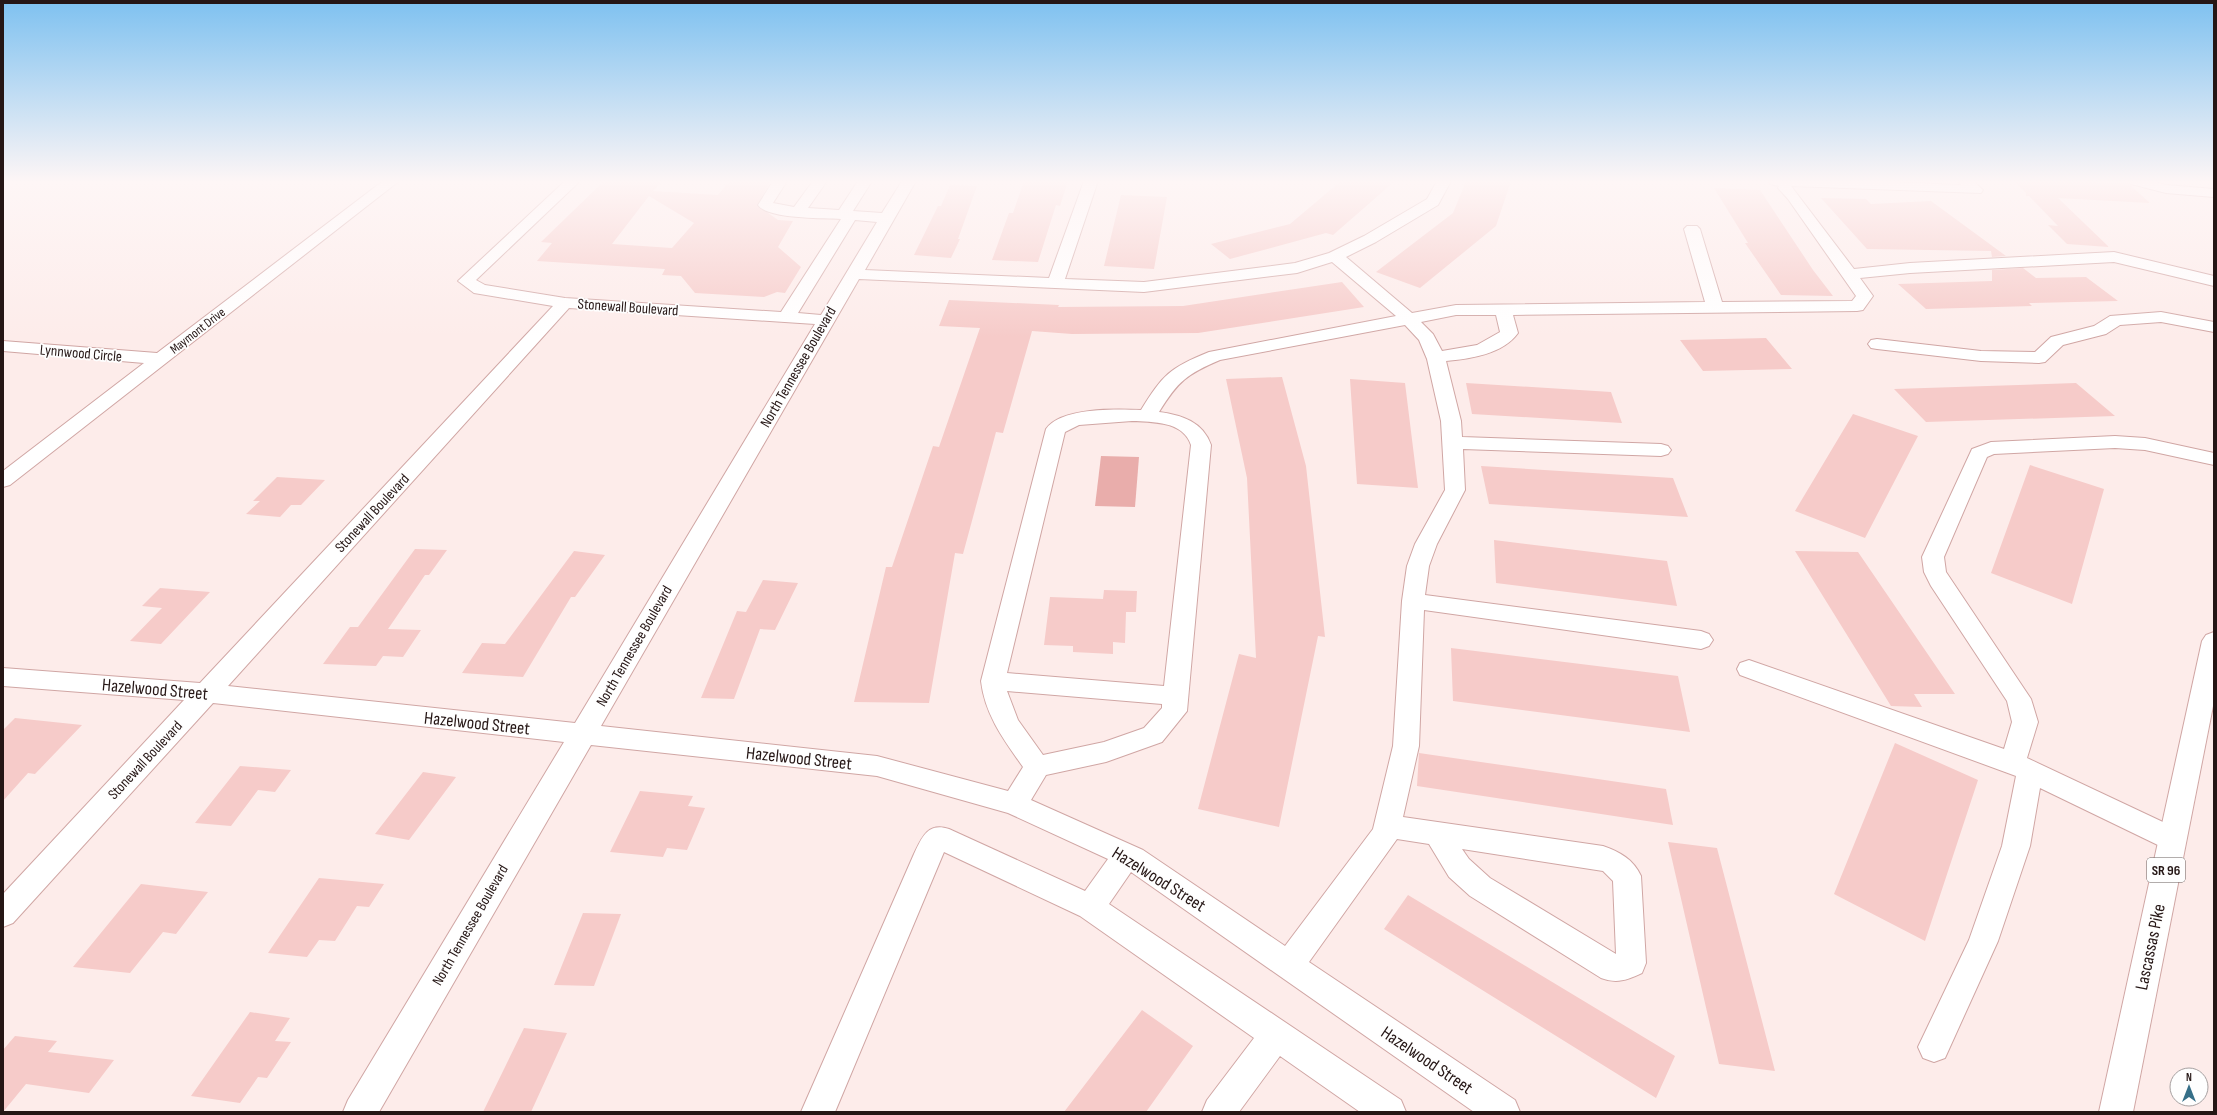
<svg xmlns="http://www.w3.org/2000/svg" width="2217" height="1115" font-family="'Sofia Sans Condensed',sans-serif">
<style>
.green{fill:#e9adab}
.building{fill:#f6cbc9;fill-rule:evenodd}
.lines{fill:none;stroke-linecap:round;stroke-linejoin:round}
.minor-casing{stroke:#d0a6a4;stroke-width:2}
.major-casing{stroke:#d0a6a4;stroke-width:2}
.minor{fill:#fff;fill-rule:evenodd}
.major{fill:#fff;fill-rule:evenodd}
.labels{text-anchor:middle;stroke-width:3.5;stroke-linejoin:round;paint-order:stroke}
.far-street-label{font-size:13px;fill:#251615;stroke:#fefefe}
.shield{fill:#fefefe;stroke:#665c5b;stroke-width:1}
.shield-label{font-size:14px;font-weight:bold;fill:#251615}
.street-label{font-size:15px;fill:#251615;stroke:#fefefe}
.near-street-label{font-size:18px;fill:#251615;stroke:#fefefe}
</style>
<rect width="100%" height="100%" fill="#fdecea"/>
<!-- green -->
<path class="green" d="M 1101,456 L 1139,457 L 1135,507 L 1095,506 Z"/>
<!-- building -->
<path class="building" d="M 604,181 L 663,181 L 653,191 L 718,195 L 730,181 L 771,181 L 757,205 L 778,220 L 793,221 L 778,247 L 801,267 L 785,293 L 777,292 L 764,297 L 695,293 L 681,276 L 662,275 L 665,269 L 537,261 L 552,243 L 541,242 ZM 649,196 L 694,223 L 672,248 L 612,244 Z
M 1024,181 L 1068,181 L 1060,206 L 1056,205 L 1038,262 L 992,260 L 1009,213 L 1013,213 Z
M 1341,181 L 1395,181 L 1333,235 L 1326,233 L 1230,259 L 1211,244 L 1290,224 Z
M 1466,181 L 1511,181 L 1496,226 L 1420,288 L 1376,272 L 1453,213 Z
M 2014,181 L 2128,183 L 2150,203 L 2058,198 L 2109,247 L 2067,244 L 2048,225 L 2058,226 L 2029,196 L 2026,196 L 2026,193 Z
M 950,185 L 977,186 L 958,239 L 960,239 L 951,258 L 914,255 L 938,206 L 941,206 Z
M 1714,188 L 1760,190 L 1813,270 L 1833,296 L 1781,295 L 1745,243 L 1748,243 Z
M 1121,195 L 1167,197 L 1154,269 L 1104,266 Z
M 1821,198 L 1866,199 L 1871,204 L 1931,201 L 2006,256 L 1992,257 L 1991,251 L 1867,249 Z
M 2023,268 L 2036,278 L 2086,277 L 2118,301 L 2029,303 L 2032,306 L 1926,309 L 1898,284 L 1992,281 L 1992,270 Z
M 1342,282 L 1364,307 L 1198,333 L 1072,334 L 1032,331 L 1003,433 L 996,432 L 963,554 L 955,553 L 929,703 L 854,702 L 886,567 L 892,567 L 933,446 L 939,447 L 980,328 L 939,326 L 949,300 L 1059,305 L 1058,307 L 1183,306 Z
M 1766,338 L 1792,369 L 1703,371 L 1680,340 Z
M 1282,377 L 1306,466 L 1325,637 L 1318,636 L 1279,827 L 1198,809 L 1239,654 L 1256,658 L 1247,478 L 1226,379 Z
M 1350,379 L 1405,383 L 1418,488 L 1357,484 Z
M 1466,383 L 1611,392 L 1622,423 L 1472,414 Z
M 2076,383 L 2115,416 L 1926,422 L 1894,389 Z
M 1853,414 L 1918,436 L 1865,538 L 1795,511 Z
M 2030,465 L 2104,489 L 2072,604 L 1991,573 Z
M 1481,466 L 1673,478 L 1688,517 L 1489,504 Z
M 277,477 L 325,480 L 301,505 L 291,505 L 280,517 L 246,514 L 260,501 L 253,501 Z
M 1494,540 L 1667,561 L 1677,606 L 1496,583 Z
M 415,549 L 447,550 L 429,575 L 425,575 L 388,629 L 421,630 L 403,657 L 383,656 L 376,666 L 323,664 L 350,627 L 358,627 Z
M 574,551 L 605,555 L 575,597 L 571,597 L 523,677 L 462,673 L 482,643 L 505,644 Z
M 1795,551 L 1858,552 L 1955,694 L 1914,694 L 1922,707 L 1891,706 Z
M 763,580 L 798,583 L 775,630 L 760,629 L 734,699 L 701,698 L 737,611 L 746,612 Z
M 160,588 L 210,592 L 161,644 L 130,641 L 162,608 L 142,606 Z
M 1104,590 L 1137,591 L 1136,612 L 1126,612 L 1125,643 L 1113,642 L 1113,654 L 1073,652 L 1073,646 L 1044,645 L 1050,597 L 1103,599 Z
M 1451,648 L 1678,676 L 1690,732 L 1453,701 Z
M 15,718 L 82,725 L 35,774 L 28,773 L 3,801 L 3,730 Z
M 1895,743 L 1978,780 L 1925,941 L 1834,894 Z
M 1419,753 L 1666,789 L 1673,825 L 1417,786 Z
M 240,766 L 291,770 L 275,792 L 258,790 L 231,826 L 195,823 Z
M 423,772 L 456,777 L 409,840 L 375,834 Z
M 640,791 L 693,796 L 688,806 L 705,808 L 687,850 L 667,848 L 663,857 L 610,852 Z
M 1668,842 L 1717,848 L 1775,1071 L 1719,1064 Z
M 319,878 L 384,884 L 369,907 L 357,906 L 335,941 L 319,940 L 307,957 L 268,953 Z
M 141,884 L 208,892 L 176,934 L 163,932 L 130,973 L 73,967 Z
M 1408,895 L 1675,1056 L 1656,1098 L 1384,929 Z
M 583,913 L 621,914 L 594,986 L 554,985 Z
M 1142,1010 L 1193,1046 L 1146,1112 L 1064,1112 Z
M 250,1012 L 290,1018 L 275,1041 L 291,1042 L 267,1078 L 258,1077 L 240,1103 L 191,1096 Z
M 524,1028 L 567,1033 L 531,1112 L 483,1112 Z
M 15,1036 L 57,1041 L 48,1052 L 114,1060 L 89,1093 L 26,1084 L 3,1112 L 3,1050 Z"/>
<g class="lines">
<defs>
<path id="minor" d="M 383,181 L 399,181 L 10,485 L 3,487 L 3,471 L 144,363 L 3,351 L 3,341 L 157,353 Z
M 565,181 L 580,181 L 476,280 L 485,285 L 565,298 L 781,312 L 841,219 C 823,218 767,219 758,205 L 773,181 L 787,181 L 773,203 L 794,207 L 813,181 L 827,181 L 808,208 L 839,210 L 858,181 L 872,181 L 853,211 L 882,213 L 902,181 L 916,181 L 865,270 L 1049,278 L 1084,181 L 1098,181 L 1065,279 L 1144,282 L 1295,263 L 1329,253 L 1364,236 L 1427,199 L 1437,181 L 1451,181 L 1438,205 L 1376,242 L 1346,257 L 1412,313 L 1456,305 L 1705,302 L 1684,229 L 1687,226 L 1697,226 L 1700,229 L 1722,302 L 1852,301 L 1856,296 L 1788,199 L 1778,188 L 1779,186 L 1770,184 L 1768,181 L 1864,181 L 1961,185 L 1958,181 L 1973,181 L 1983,190 L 1981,193 L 1791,186 L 1854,269 L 1910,263 L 2114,252 L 2214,276 L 2214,286 L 2114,262 L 1910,273 L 1860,278 L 1873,296 L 1863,310 L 1857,311 L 1513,315 L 1518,333 C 1503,354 1470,359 1446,361 L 1461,421 L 1462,437 L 1661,444 L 1668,446 L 1671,450 L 1668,454 L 1661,456 L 1463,449 L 1465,490 L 1437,544 L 1429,566 L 1425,595 L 1701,631 L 1709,634 L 1713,640 L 1709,646 L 1701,649 L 1424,610 L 1419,746 L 1403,817 L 1603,846 C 1620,852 1633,859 1641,876 L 1646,963 L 1642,973 C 1627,980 1617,984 1601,978 L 1470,896 L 1449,877 L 1429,844 L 1397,839 L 1309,962 L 1515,1100 L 1520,1112 L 1474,1112 L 1131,872 L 1109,904 L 1401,1100 L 1406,1112 L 1360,1112 L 1280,1056 L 1239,1112 L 1202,1112 L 1207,1100 L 1254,1038 L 1080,916 L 944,852 L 835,1112 L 801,1112 L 914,854 C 922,837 928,822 949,829 L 1085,891 L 1108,859 L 1008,813 L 877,776 L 591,745 L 379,1112 L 343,1112 L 348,1100 L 564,742 L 213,703 L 13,923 L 3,927 L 3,894 L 184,700 L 3,686 L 3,668 L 200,683 L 553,306 L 474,293 L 458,281 ZM 855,220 L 877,222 L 821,315 L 798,313 ZM 1332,262 L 1396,316 L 1209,352 C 1169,368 1163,375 1141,410 C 1117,409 1061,407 1046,429 L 981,681 C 985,715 1004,740 1023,767 L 1008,791 L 877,756 L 601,726 L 859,279 L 1144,292 L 1297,273 ZM 569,308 L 815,324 L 575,723 L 228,686 ZM 1456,315 L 1496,315 L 1500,332 L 1477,345 L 1442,351 L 1433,334 L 1421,322 ZM 1405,325 L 1419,340 L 1427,359 L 1441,421 L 1445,490 L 1415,544 L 1407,566 L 1402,601 L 1393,746 L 1373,829 L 1285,946 L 1143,850 L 1031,800 L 1046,775 L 1106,762 L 1162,742 L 1187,711 L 1211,445 C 1203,422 1182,415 1159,412 C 1178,381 1187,374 1220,360 ZM 1132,421 C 1153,422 1183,421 1191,445 L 1164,686 L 1007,673 L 1065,432 L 1079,425 ZM 1007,691 L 1162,704 L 1162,708 L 1144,728 L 1104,742 L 1043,755 L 1018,720 ZM 1462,849 L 1603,871 L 1613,881 L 1616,954 L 1490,878 L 1469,859 Z
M 2129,181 L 2151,181 L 2166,185 L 2214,189 L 2214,197 L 2166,193 L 2131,184 Z
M 2161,312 L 2214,322 L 2214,332 L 2161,322 L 2120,325 L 2106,334 L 2063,345 L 2045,362 L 2039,363 L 1981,361 L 1877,349 L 1871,348 L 1868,344 L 1871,340 L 1877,339 L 1981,351 L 2035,352 L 2051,337 L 2094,326 L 2110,316 Z
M 2115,436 L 2145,438 L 2214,453 L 2214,465 L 2145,450 L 2115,448 L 1994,454 L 1987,457 L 1944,557 L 1946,572 L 2031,699 L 2038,722 L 2027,758 L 2182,831 L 2186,839 L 2182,847 L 2172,851 L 2162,847 L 2040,788 L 2030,846 L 1998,941 L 1945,1058 L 1934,1062 L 1923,1058 L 1918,1047 L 1969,940 L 2002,846 L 2016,776 L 1740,675 L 1737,669 L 1740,663 L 1749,660 L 2004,749 L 2012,722 L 2007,701 L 1931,586 L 1924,572 L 1922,557 L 1972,449 L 1991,442 Z"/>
<path id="major" d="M 2214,632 L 2214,701 L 2133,1112 L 2099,1112 L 2202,641 L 2206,635 Z"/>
</defs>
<!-- minor casing -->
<use href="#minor" class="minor-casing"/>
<!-- major casing -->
<use href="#major" class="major-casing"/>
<!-- minor -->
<use href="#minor" class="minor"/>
<!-- major -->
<use href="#major" class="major"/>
</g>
<!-- sky -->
<linearGradient id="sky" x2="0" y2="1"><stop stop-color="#7ec1f0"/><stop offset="0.54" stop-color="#fef6f6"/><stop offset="1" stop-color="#fef6f6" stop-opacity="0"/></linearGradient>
<rect width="2217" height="337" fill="url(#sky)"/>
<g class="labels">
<!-- far-street labels -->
<g class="far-street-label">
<text transform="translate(197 330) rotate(-38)" y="5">Maymont Drive</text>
</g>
<!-- shield labels -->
<rect class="shield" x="2147" y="858" width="38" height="24" rx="3"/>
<g class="shield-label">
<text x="2166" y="875">SR 96</text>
</g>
<!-- street labels -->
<g class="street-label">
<text transform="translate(628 307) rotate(4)" y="5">Stonewall Boulevard</text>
<text transform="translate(81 353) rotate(5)" y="5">Lynnwood Circle</text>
<text transform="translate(798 367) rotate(-60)" y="5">North Tennessee Boulevard</text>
<text transform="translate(372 513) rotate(-47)" y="5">Stonewall Boulevard</text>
<text transform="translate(634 646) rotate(-60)" y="5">North Tennessee Boulevard</text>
<text transform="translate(145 760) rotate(-47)" y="5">Stonewall Boulevard</text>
<text transform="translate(470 925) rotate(-60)" y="5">North Tennessee Boulevard</text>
</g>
<!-- near-street labels -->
<g class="near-street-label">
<text transform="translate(155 689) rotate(5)" y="6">Hazelwood Street</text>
<text transform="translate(477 723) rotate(6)" y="6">Hazelwood Street</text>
<text transform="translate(799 758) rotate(6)" y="6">Hazelwood Street</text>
<text transform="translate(1159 879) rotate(32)" y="6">Hazelwood Street</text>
<text transform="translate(2150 947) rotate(-78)" y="6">Lascassas Pike</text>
<text transform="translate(1427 1060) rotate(34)" y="6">Hazelwood Street</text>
</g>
</g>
<!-- border -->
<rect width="2217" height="1115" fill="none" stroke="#251615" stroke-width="8"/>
<!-- north arrow -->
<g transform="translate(2189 1087)"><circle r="19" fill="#fefefe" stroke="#a7a1a1"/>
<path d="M0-3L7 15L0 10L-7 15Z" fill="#366f88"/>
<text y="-6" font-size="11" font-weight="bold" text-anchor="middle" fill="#251615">N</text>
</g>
</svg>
